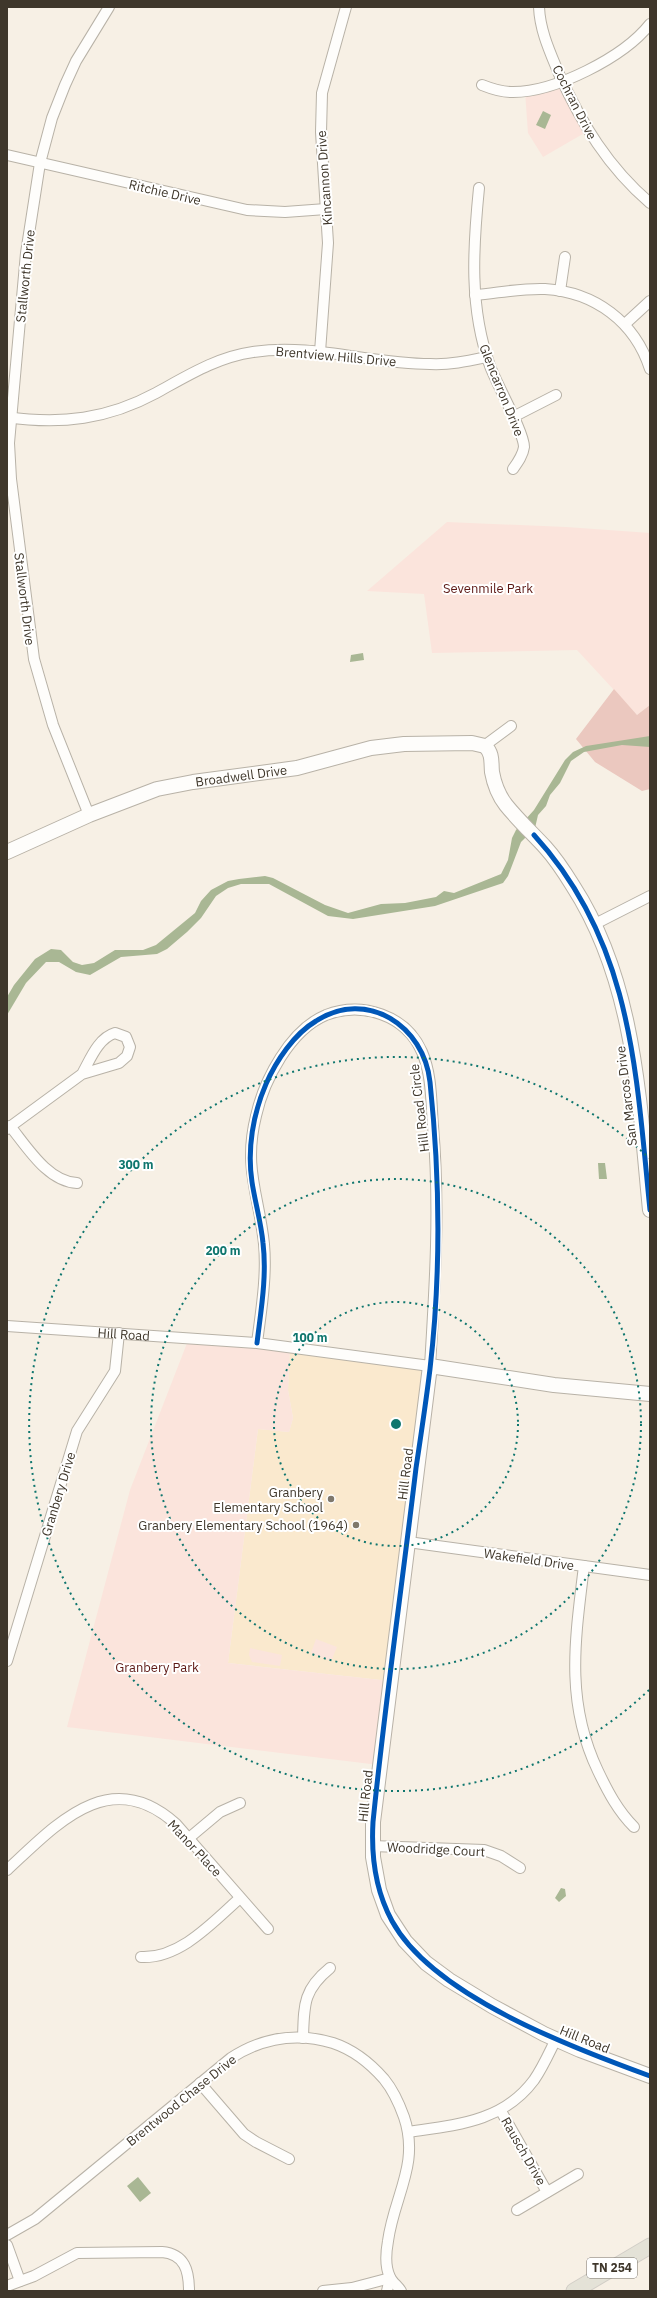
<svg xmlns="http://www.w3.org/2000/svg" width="657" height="2298" font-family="'IBM Plex Sans',sans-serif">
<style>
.built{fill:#fae9ce}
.green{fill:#fbe4dc}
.forest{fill:#ebc8bf}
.water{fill:#a9b794}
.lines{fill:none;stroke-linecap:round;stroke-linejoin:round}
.street-casing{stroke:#b8b2a7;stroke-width:12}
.secondary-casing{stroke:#b8b2a7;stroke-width:16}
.primary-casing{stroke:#d2cec7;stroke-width:17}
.street{stroke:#fefdfb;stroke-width:10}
.secondary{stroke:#fefdfb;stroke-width:14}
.primary{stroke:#e4e2d7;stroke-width:15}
.cycleway-casing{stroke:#fff;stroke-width:8}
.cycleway{stroke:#0057b8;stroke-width:5}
.ring{fill:none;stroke:#0f766e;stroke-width:2;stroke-dasharray:2 4}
.poi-dot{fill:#7f786c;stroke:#fff;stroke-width:1.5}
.labels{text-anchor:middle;stroke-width:4;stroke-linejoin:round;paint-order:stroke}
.shield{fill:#fff;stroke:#79736b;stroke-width:1}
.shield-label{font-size:12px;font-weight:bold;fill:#3f372b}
.street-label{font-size:13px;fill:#3f372b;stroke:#fff}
.park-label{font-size:13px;fill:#5d1915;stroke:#fff}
.poi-label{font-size:13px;fill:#3f372b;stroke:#fff;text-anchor:end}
.centre{fill:#0f766e;stroke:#fff;stroke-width:2}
.ring-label{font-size:12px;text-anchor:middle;font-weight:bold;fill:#0f766e;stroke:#fff;stroke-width:4;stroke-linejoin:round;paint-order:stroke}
</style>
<rect width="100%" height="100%" fill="#f7f0e5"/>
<!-- built -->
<path class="built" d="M 290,1346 L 430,1366 L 390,1681 L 228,1663 L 258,1429 L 289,1432 L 293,1418 L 288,1390 Z"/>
<!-- green -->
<path class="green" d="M 562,80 L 588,131 L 543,157 L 528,133 L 525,91 Z
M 447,522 L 566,527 L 650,533 L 650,705 L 637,715 L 577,650 L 432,653 L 424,594 L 367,591 Z
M 189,1338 L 290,1346 L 288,1390 L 293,1418 L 289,1432 L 258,1429 L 228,1663 L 390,1681 L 379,1765 L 67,1727 L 130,1490 Z
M 316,1639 L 337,1647 L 331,1661 L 311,1653 Z
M 250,1648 L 282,1655 L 280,1666 L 252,1662 L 249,1655 Z"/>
<!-- forest -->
<path class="forest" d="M 614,689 L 637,715 L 650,705 L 650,789 L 642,791 L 595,762 L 576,739 Z"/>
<!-- water -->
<path class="water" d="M 543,111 L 551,115 L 545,129 L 536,125 Z
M 363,653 L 364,660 L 350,662 L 351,655 Z
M 650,736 L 650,747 L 622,745 L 584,752 L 571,761 L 560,783 L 550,795 L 546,806 L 538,815 L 535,828 L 521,842 L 508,876 L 503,883 L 435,906 L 353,919 L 328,916 L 269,884 L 241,884 L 228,888 L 216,896 L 201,918 L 187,932 L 167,949 L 157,954 L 121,957 L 90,975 L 76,972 L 59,962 L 46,962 L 26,983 L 7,1015 L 7,997 L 14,985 L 35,959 L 51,949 L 61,950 L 73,962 L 82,965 L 94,963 L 115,950 L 143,950 L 156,945 L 195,913 L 201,901 L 211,890 L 228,881 L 239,879 L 265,876 L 273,878 L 325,905 L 348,913 L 381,904 L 405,903 L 436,897 L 444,891 L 454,893 L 501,874 L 508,860 L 512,838 L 516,830 L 534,810 L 565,760 L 573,752 L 586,746 Z
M 598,1163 L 605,1163 L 607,1179 L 599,1179 Z
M 561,1888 L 565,1889 L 566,1896 L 559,1902 L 555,1898 Z
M 138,2177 L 151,2193 L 140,2202 L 127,2186 Z"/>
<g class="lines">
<defs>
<g id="street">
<path d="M 539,7 C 540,31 550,52 559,74 C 582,124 608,167 650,203"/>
<path d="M 482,85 C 492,89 501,92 511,92 C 554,93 624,57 650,24"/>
<path d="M 7,155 L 247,210 L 285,212 L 326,209"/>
<path d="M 479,188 C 473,248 469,308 490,366 C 497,385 524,432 524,447 C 523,455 518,462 513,469"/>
<path d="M 560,291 L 565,257"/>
<path d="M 475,295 C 498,293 522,288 545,289 C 595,292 635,322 650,369"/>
<path d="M 625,324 L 650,301"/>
<path d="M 320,352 L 328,243 L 321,132 L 322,93 L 346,7"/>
<path d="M 7,417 C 61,425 108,419 156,393 C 187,376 217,357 253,352 C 312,343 371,364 430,364 C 450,365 468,361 487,357"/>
<path d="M 513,417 L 556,395"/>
<path d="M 484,746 L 511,726"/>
<path d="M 89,815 L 53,725 L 34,659 L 11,479 L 9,443 L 26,253 L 40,163 L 52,118 L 65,85 L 76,61 L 109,7"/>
<path d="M 595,924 L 650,896"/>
<path d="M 10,1126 C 27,1147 48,1182 77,1183"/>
<path d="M 7,1129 L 82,1074 L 119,1063 L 127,1056 L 130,1047 L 126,1037 L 115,1033 C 98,1038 90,1060 82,1074"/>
<path id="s1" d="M 7,1326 L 257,1343 L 430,1366 C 435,1285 440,1207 433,1126 C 431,1102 432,1075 422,1052 C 406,1015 362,1001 326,1015 C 290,1030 264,1080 256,1116 C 243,1168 259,1195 264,1244 C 267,1277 261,1311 257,1343"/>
<path d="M 408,1542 L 650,1575"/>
<path d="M 584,1566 C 575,1640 565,1702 598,1771 C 608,1792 618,1811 634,1827"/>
<path d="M 7,1661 L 77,1431 L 115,1371 L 119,1333"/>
<path d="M 189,1838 L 220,1812 L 240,1803"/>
<path d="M 372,1846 L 484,1850 L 501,1856 L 520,1868"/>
<path d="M 7,1870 C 56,1825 109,1764 176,1824 L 268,1929"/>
<path d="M 141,1957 C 180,1959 213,1922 240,1898"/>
<path d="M 303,2038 C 304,2005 303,1990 330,1968"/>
<path d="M 200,2083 L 244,2134 L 256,2142 L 289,2159"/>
<path d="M 501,2111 L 547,2192"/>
<path d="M 408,2132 C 456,2125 503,2122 534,2080 C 543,2067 549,2053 556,2039"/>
<path d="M 517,2210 L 578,2174"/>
<path d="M 7,2235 L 35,2219 L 231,2058 C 262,2038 297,2032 333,2043 C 354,2050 370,2063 384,2079 C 393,2090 399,2103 404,2117 C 420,2164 394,2196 388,2241 C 386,2252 385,2267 390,2277 C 392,2282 398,2286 401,2291"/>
<path d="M 7,2245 L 20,2281"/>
<path d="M 7,2286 L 34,2276 L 77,2253 L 162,2252 C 185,2254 189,2271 189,2291"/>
<path d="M 323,2291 L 352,2288 L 390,2278"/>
<path d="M 387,2291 L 390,2278"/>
</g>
<g id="secondary">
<path id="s2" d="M 7,852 L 89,815 L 157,789 L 193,782 L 297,768 L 371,748 L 404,744 L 472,743 L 485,746 C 493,754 491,762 492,772 C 494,783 499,796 506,805 C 518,820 532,833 545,847 C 556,859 565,873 573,886 C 635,982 639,1100 650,1210"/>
<path d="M 650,1394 L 554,1385 L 430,1366 L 373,1822 L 373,1857 L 379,1890 L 388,1915 L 405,1941 L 426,1963 L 449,1980 L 492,2006 L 544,2034 L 580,2050 L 650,2076"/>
</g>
<path id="primary" d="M 574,2291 L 650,2246"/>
</defs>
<!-- street casing -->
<use href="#street" class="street-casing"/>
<!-- secondary casing -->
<use href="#secondary" class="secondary-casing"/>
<!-- primary casing -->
<use href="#primary" class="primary-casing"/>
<!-- street -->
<use href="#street" class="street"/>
<!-- secondary -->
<use href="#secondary" class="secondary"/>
<!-- primary -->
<use href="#primary" class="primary"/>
<defs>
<path id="cycleway" d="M 534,835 C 633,943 636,1073 650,1210
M 257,1343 C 261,1310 267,1276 263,1243 C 261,1222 255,1202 252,1182 C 247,1149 253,1114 266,1084 C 276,1061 294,1034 316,1021 C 367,988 424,1026 430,1082 C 440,1177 441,1274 430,1369 C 426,1402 421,1435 416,1468 C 402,1586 385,1703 373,1822 C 371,1857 375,1890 392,1921 C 433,1996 573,2048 650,2076"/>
</defs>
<!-- cycleway casing -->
<use href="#cycleway" class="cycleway-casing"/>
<!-- cycleway -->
<use href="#cycleway" class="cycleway"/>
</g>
<!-- distance rings -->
<g class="ring">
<circle cx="396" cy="1424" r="122"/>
<circle cx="396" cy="1424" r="245"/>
<path d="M649 1690A367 367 0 1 1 649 1158"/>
</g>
<!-- markers -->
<g class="poi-dot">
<circle cx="331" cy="1499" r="4"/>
<circle cx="356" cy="1525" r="4"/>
</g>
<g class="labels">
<!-- shield labels -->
<rect class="shield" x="587" y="2258" width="50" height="20" rx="3"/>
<g class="shield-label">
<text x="612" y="2272">TN 254</text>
</g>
<!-- street labels -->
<g class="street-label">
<text transform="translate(575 102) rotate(63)" y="5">Cochran Drive</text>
<text transform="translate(324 178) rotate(-94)" y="5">Kincannon Drive</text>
<text transform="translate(165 192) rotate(13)" y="5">Ritchie Drive</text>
<text transform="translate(25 276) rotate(-84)" y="5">Stallworth Drive</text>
<text transform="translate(336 356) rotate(5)" y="5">Brentview Hills Drive</text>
<text transform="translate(502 390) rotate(68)" y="5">Glencarron Drive</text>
<text transform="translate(25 599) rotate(83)" y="5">Stallworth Drive</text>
<text dy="5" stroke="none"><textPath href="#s2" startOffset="248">Broadwell Drive</textPath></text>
<text transform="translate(626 1096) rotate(-97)" y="5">San Marcos Drive</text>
<text transform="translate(419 1108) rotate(-97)" y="5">Hill Road Circle</text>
<text dy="5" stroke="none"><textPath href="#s1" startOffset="117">Hill Road</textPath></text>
<text transform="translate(405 1474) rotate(-83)" y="5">Hill Road</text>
<text transform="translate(58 1494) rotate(-73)" y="5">Granbery Drive</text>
<text transform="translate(529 1559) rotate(8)" y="5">Wakefield Drive</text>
<text transform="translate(365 1796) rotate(-84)" y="5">Hill Road</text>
<text transform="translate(195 1848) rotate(47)" y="5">Manor Place</text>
<text transform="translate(436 1849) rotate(3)" y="5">Woodridge Court</text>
<text transform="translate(585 2039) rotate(22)" y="5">Hill Road</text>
<text transform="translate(181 2100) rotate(-39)" y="5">Brentwood Chase Drive</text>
<text transform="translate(524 2151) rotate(60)" y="5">Rausch Drive</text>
</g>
<!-- park labels -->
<g class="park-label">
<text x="488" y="593">Sevenmile Park</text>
<text x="157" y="1672">Granbery Park</text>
</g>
<!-- poi labels -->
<g class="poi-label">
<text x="323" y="1497">Granbery<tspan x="323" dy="15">Elementary School</tspan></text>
<text x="348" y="1530">Granbery Elementary School (1964)</text>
</g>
</g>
<circle cx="396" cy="1424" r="6" class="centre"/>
<g class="ring-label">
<text x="136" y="1169">300 m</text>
<text x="223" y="1255">200 m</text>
<text x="310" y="1342">100 m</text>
</g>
<!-- border -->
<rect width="657" height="2298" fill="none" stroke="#3f372b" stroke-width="16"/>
</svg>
